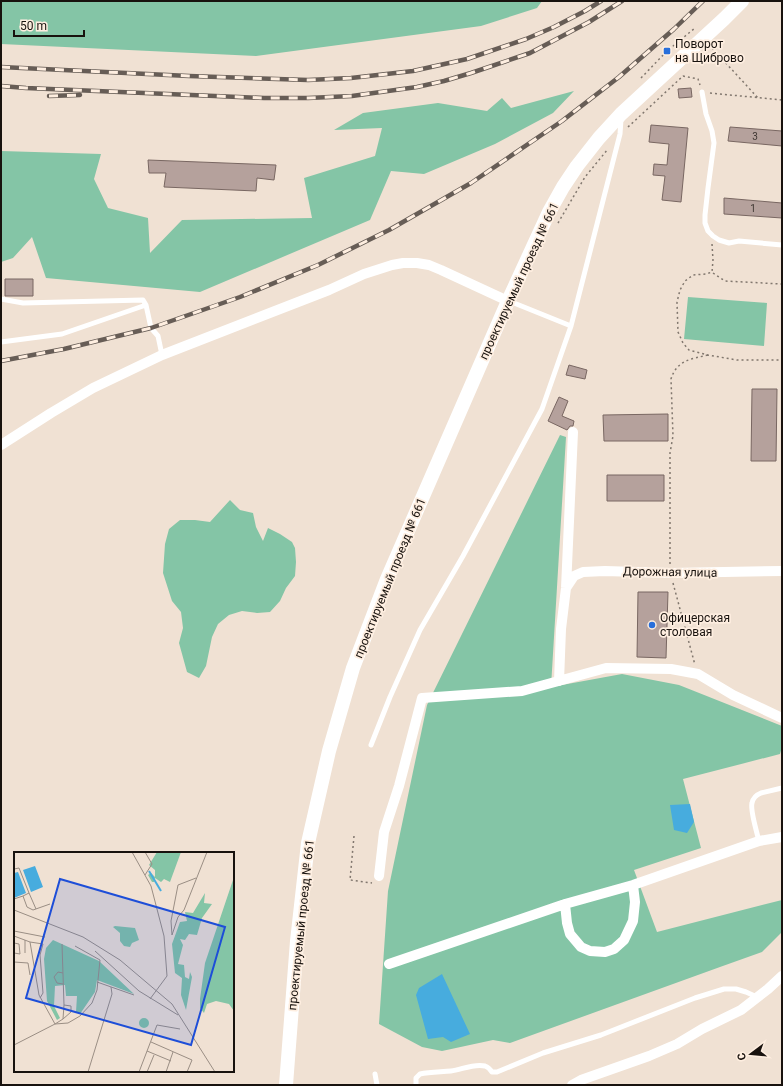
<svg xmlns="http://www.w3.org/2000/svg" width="783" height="1086" font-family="Roboto,sans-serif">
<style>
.green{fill:#84c5a6}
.water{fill:#47acde}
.building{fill:#b5a19c;stroke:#796762}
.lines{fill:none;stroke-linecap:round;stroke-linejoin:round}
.path{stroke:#81776e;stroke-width:1.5;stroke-dasharray:2 3;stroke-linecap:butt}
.lane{stroke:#fff;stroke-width:5}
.street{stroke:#fff;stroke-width:10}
.secondary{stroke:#fff;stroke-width:14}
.rail-casing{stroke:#675d56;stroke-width:4.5}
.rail{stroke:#feeee0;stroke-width:3;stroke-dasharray:9;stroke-linecap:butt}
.poi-dot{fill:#286fdb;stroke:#feeee0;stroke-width:1.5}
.labels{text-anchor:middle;stroke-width:3.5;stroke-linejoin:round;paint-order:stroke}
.number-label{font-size:10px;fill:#3f3632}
.poi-label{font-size:12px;fill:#18120e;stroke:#feeee0;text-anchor:start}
.street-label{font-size:12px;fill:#18120e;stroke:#feeee0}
.inset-river{fill:none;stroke:#47acde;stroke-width:2}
.inset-road{fill:none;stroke:#9a8e84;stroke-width:1}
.view{fill:#1d4ed8;fill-opacity:0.15;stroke:#1d4ed8;stroke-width:2}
.inset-edge{fill:none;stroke:#18120e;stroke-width:2}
</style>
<rect width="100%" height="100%" fill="#f0e1d3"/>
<!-- green -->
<path class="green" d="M 1,1 L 542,1 L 537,8 L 481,26 L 256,56 L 1,44 Z
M 574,91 L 553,113 L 495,144 L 424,174 L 391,171 L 370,220 L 200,292 L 46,278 L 32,237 L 13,258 L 1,262 L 1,151 L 101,154 L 94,179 L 108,208 L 148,218 L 150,253 L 182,220 L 312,218 L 304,178 L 375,156 L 382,128 L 334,130 L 363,113 L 438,103 L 487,111 L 502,98 L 511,108 Z
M 688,297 L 767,303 L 764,346 L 684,339 Z
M 560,435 L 566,437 L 551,687 L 622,674 L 679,685 L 782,726 L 782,747 L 780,754 L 683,779 L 701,848 L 634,870 L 657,932 L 782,900 L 782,932 L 762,952 L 720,967 L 510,1043 L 493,1040 L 442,1051 L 422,1047 L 379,1024 L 388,891 L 427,705 Z
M 230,500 L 240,510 L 253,513 L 256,527 L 263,541 L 268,528 L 280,534 L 292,542 L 295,548 L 296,562 L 295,576 L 286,588 L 280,601 L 270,612 L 257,613 L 242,611 L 229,615 L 218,624 L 212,637 L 206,666 L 199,678 L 187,672 L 179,643 L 183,628 L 181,612 L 172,601 L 163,573 L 165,544 L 169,529 L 180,520 L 195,520 L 210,522 Z"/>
<!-- water -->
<path class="water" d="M 690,804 L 694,822 L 687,833 L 674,830 L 670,805 Z
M 442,974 L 470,1034 L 451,1042 L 443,1037 L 428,1039 L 416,995 L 419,988 Z"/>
<!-- building -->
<path class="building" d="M 691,88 L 692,97 L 679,98 L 678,89 Z
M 651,125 L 688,128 L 681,202 L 662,200 L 665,176 L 653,175 L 654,164 L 667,165 L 669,144 L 649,142 Z
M 730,127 L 782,131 L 782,146 L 728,141 Z
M 148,160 L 276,165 L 274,180 L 257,178 L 256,191 L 164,187 L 166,173 L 149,173 Z
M 724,198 L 782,203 L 782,218 L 724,214 Z
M 5,279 L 33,279 L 33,296 L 5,296 Z
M 569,365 L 587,370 L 585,379 L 566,375 Z
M 752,389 L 777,389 L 776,461 L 751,461 Z
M 559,397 L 568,401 L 562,416 L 574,421 L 573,426 L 570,426 L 567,430 L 548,421 Z
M 668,414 L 668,441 L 604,441 L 603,415 Z
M 607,475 L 664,475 L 664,501 L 607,501 Z
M 638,592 L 668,592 L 666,658 L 637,657 Z"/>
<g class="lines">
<!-- path -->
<path class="path" d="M 712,48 L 758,98
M 641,78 L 667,51 L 695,28
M 710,93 L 782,100
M 628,127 L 683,76 L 698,79 L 700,85
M 558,223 L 585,177 L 608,149
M 712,244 L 713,260 L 712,272 L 706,274 L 693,275 L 685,281 L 680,290 L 677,302 L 678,332 L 683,343 L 689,350 L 708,355 L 737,360 L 782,360
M 713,273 L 725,281 L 782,284
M 670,564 L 670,453 L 673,436 L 671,379 C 677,360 691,359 708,355
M 673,583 L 695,665
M 354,836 L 350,880 L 372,883"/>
<!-- lane -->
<path class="lane" d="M 702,92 L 706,114 L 712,131 L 714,143 L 708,188 L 705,215 L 705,223 L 708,231 L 713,236 L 719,240 L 729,243 L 739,241 L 782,245
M 1,299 L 23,303 L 143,300 L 146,305 L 151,328 L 158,336 L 162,355
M 509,301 L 571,326
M 1,342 L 62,334 L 146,305
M 371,745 L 390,697 L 420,630 L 463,556 L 542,409 L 571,326 L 620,134 L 621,119
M 759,841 C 757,833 750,810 752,803 C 753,798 756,795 761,793 L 782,788
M 375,1074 L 377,1085
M 416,1085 L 416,1078 L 420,1074 C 430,1072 441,1072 451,1071 C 461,1070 474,1063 485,1066 C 488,1067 490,1069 492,1072 L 497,1072 L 543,1053 L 601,1035 L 695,998 L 724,989 L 736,989 L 746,992 L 757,997"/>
<!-- street -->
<path class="street" d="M 1,445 L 51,413 L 93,388 L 162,355 L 329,290 L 364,274 L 392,265 L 403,263 L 417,263 L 429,265 L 441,270 L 508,301
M 566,588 L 574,576 L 583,572 L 605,571 L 670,573 L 782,571
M 559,681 L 561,629 L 566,588 L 573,432
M 379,876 L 384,832 L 399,786 L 422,698 L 522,691 L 606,668 L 671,669 L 698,674 L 733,695 L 782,718
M 565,904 L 567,923 L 570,934 L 581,947 L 590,951 L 605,952 L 614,949 L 624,940 L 633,921 L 635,902 L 633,885
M 389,964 L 565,904 L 633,885 L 759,841 L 782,837
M 572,1085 L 581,1080 L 649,1056 L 677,1044 L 702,1029 L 741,1010 L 768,989 L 782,976"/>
<!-- secondary -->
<path class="secondary" d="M 286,1085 L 297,941 L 308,843 L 329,751 L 353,668 L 387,579 L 508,301 L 549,212 L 563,187 L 577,166 L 599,138 L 621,114 L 724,19 L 742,1"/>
<defs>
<path id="rail" d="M 1,67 L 189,76 L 308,80 L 351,78 L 413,71 L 467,59 L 526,39 L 554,27 L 585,11 L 601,1
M 1,86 L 26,88 L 264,98 L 308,98 L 352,96 L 417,87 L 444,81 L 471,73 L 530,53 L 589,22 L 622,1
M 49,96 L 80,95
M 1,361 L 64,349 L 151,328 L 240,297 L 318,265 L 389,230 L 471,183 L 562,121 L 619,77 L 674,29 L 703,1"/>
</defs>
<!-- rail casing -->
<use href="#rail" class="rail-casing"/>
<!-- rail -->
<use href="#rail" class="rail"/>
</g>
<!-- markers -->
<g class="poi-dot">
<rect x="663" y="47" width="8" height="8" rx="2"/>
<circle cx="652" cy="625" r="4"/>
</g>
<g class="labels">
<!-- number labels -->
<g class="number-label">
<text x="755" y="140">3</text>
<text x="753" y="212">1</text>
</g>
<!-- poi labels -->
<g class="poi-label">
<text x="675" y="48">Поворот<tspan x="675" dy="14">на Щиброво</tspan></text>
<text x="660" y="622">Офицерская<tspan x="660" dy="14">столовая</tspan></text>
</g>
<!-- street labels -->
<g class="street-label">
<text transform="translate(519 281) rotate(-65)" y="4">проектируемый проезд № 661</text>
<text transform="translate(670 572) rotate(1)" y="4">Дорожная улица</text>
<text transform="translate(390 578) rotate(-68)" y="4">проектируемый проезд № 661</text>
<text transform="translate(301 925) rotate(-84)" y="4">проектируемый проезд № 661</text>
</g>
</g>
<!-- overview -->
<g transform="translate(14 852)">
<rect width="220" height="220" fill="#f0e1d3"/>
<path d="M 143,0 L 167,0 L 156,30 L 150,27 L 147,30 L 141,26 L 140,30 L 138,30 L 134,23 L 137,21 L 141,25 L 141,18 L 135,13 ZM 220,25 L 220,159 L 215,152 L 202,149 L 193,152 L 190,161 L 186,156 L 186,147 L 191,111 ZM 191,41 L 190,51 L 198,52 L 188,66 L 183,83 L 175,82 L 171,88 L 166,87 L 169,93 L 164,112 L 170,113 L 171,125 L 175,127 L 176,120 L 178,125 L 172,158 L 167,143 L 168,126 L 161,121 L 158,92 L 166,70 L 173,69 L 171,60 L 179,61 ZM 101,74 L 121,76 L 125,88 L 118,91 L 116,95 L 110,94 L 106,89 L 106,81 L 99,75 ZM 39,88 L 85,109 L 120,142 L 83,128 L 81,140 L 66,162 L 62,160 L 63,144 L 52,144 L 51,133 L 41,134 L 40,154 L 46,166 L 43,168 L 33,149 L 30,107 L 32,96 ZM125 171a5 5 0 1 1 10 0a5 5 0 1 1-10 0Z" fill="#84c5a6"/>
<path d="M 21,14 L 29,35 L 17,40 L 9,18 ZM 4,20 L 12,41 L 0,46 L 0,21 Z" fill="#47acde"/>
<path class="inset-river" d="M 135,19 L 147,39"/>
<path class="inset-road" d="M 118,0 L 137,34 L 150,84 L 153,124 L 136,147M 131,0 L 138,12 L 131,23M 0,17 L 5,16 L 15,41 L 9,44M 15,41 L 22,57M 0,47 L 9,44 L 13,55 L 19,58 L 36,52M 0,58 L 69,85 L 106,108 L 158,152 L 201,220M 0,79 L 31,85M 158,83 L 164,65 L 170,58 L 193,0M 158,83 L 157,69 L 164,33 L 182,26M 0,84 L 16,90 L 25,143 L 41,172 L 49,167 L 50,153 L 48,92M 11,88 L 11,101M 16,90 L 29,92 L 26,103 L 29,141 L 26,146M 0,91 L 5,92 L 6,102 L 0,101M 81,99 L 125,139 L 164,163M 0,110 L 14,111 L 16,123M 83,130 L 120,143M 49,132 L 43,131 L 40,125 L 44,120 L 49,121M 49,167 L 57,160 L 57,154 L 50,153M 137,190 L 178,208 L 173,220M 0,193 L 41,172 L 54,171 L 66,164 L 78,151 L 83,138 L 86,108 L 61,94M 133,199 L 157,209M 74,220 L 98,142 L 97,135M 125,220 L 143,173 L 166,177M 133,220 L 140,203M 152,220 L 159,200"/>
<path class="view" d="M 46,27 L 211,75 L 177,193 L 12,146 Z"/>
<rect width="220" height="220" class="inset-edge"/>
</g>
<!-- border -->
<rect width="783" height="1086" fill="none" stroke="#18120e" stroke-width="4"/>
<!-- north arrow -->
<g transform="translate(751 1054) rotate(254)" stroke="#feeee0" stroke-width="3" paint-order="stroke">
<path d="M0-3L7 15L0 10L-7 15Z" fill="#18120e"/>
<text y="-6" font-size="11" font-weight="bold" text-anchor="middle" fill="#18120e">С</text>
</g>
<!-- scale -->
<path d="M14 30v6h70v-6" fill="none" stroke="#18120e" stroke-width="2"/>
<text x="20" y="30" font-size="12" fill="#18120e" stroke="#feeee0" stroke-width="3" paint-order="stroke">50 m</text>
</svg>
